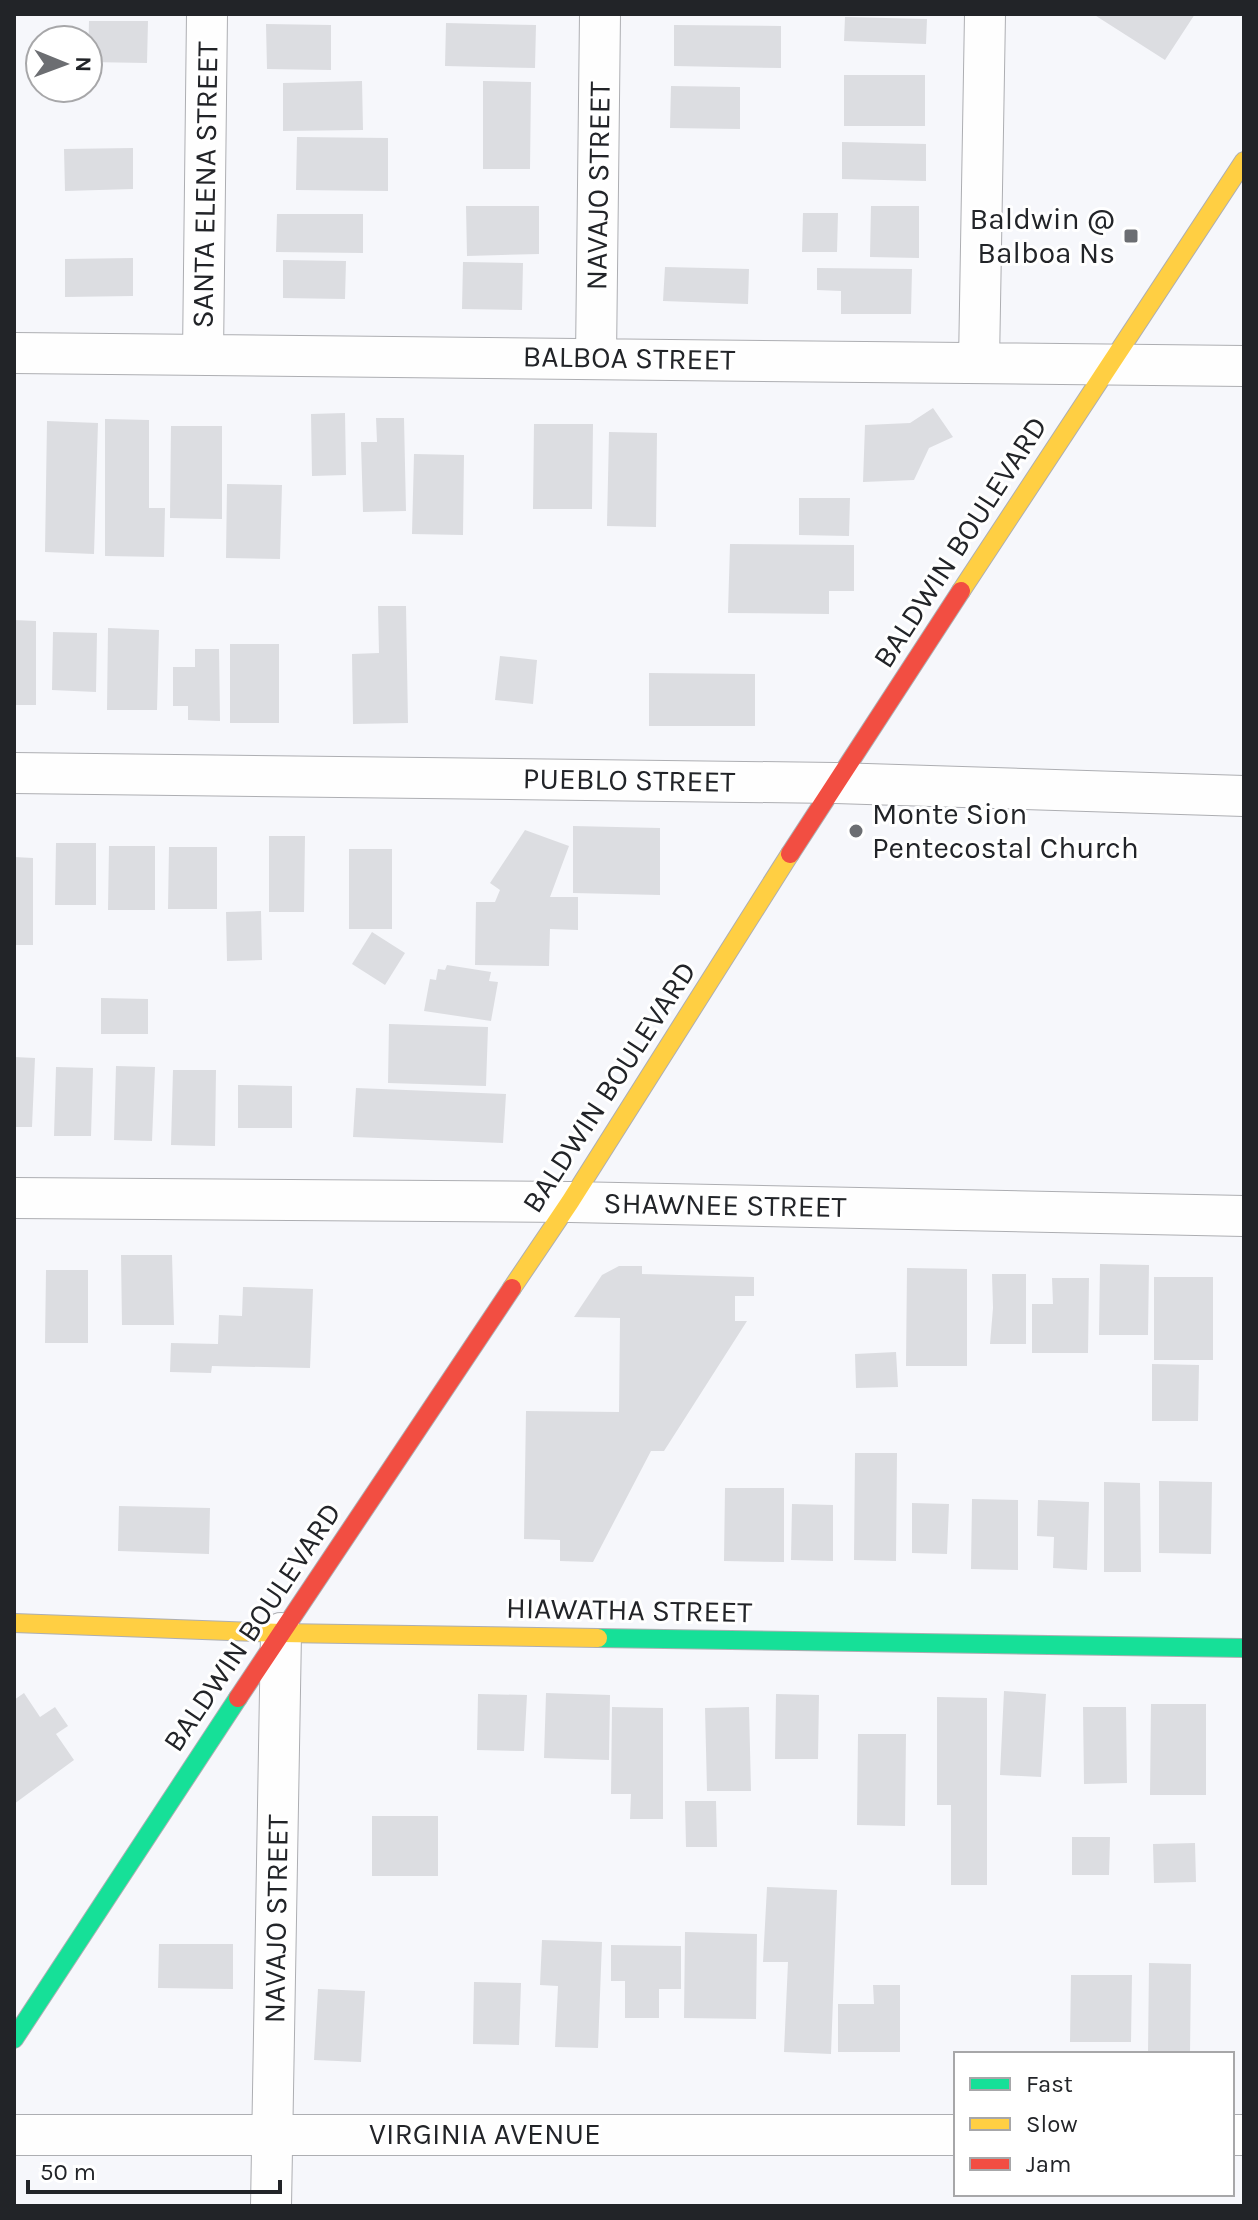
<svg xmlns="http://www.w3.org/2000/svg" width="1258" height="2220" font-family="Karla,sans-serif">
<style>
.building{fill:#dcdde1}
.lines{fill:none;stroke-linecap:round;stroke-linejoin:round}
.street-casing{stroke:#adaeb2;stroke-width:42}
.fast-casing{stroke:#adaeb2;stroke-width:20}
.slow-casing{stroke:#adaeb2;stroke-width:20}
.jam-casing{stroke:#adaeb2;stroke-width:20}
.street{stroke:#fefefe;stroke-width:40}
.fast{stroke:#16e098;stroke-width:18}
.slow{stroke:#ffcf43;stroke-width:18}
.jam{stroke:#f24e42;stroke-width:18}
.poi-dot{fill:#6c6e72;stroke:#fff;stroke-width:3}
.labels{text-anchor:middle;stroke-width:6;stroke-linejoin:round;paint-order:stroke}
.street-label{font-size:30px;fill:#222428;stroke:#fff}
.poi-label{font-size:30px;fill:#222428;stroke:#fff;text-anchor:end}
</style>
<rect width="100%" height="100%" fill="#f6f7fb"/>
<!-- building -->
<path class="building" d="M 1093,14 L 1195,14 L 1165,60 Z
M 845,17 L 927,19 L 926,44 L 844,41 Z
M 89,21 L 148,21 L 147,63 L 88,62 Z
M 446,23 L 536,25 L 535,68 L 445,66 Z
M 266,24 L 331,25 L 331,70 L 267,69 Z
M 674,25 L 781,26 L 781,68 L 674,66 Z
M 844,75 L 925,75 L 925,126 L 844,126 Z
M 362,81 L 363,130 L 283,131 L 283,83 Z
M 483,81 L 531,82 L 530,169 L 483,169 Z
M 671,86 L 740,87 L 740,129 L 670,128 Z
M 297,137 L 388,138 L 388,191 L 296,190 Z
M 842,142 L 926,144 L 926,181 L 842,179 Z
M 133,148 L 133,189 L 65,191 L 64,149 Z
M 466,206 L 539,206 L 539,254 L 467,256 Z
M 871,206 L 919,206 L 919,258 L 870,257 Z
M 803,213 L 838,213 L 837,252 L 802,252 Z
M 277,214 L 363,214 L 363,253 L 276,252 Z
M 133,258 L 133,296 L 65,297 L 65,259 Z
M 283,260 L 346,261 L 345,299 L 283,298 Z
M 463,262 L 523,263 L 522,310 L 462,309 Z
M 665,267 L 749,269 L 748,304 L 663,301 Z
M 817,268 L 912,269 L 911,314 L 841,314 L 841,291 L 817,290 Z
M 933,408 L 953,437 L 929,448 L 914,480 L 863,482 L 865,425 L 910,423 Z
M 345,413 L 346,475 L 312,476 L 311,414 Z
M 376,418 L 404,418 L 406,511 L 363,512 L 361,442 L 377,442 Z
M 105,419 L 149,420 L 149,508 L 165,508 L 164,557 L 105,556 Z
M 47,421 L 98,423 L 94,554 L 45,552 Z
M 534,424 L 593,424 L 592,509 L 533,509 Z
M 171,426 L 222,426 L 222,519 L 170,518 Z
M 609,432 L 657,433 L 656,527 L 607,526 Z
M 414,454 L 464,455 L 463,535 L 412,534 Z
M 227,484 L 282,485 L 280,559 L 226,558 Z
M 799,498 L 850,498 L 849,536 L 799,535 Z
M 730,544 L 854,545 L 854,591 L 829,591 L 829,614 L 728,613 Z
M 378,606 L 406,606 L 408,723 L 353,724 L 352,654 L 379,653 Z
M 14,620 L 36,621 L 36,705 L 14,705 Z
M 108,628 L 159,630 L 157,710 L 107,710 Z
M 53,632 L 97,633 L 96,692 L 52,690 Z
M 230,644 L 279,644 L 279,723 L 230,723 Z
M 195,649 L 219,649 L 220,721 L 188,720 L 188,706 L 173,706 L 173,667 L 195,667 Z
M 500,656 L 537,660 L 533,704 L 495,700 Z
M 649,673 L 755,674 L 755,726 L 649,726 Z
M 573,826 L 660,828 L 660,895 L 573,893 Z
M 525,830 L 569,846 L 550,897 L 578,897 L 578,930 L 550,929 L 549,966 L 475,965 L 476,902 L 495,902 L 500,890 L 490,883 Z
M 269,836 L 305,836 L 304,912 L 269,912 Z
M 56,843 L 96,843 L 96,905 L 55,905 Z
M 109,846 L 155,846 L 155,910 L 108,910 Z
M 169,847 L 217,847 L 217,909 L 168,909 Z
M 349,849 L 392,849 L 392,929 L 349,929 Z
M 14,857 L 33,858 L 33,945 L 14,945 Z
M 261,911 L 262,960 L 227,961 L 226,912 Z
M 372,932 L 405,953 L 385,985 L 352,964 Z
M 447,965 L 491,972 L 489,981 L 498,982 L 491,1021 L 424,1011 L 430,979 L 436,980 L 438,969 L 445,970 Z
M 101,998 L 148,999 L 148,1034 L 101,1034 Z
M 389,1024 L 488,1027 L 486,1086 L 388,1083 Z
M 14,1057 L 35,1058 L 32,1127 L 14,1127 Z
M 116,1066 L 155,1067 L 152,1141 L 114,1140 Z
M 56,1067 L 93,1068 L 91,1136 L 54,1136 Z
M 173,1070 L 216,1070 L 215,1146 L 171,1145 Z
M 238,1085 L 292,1086 L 292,1128 L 238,1128 Z
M 356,1088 L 506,1094 L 503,1143 L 353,1137 Z
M 121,1255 L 172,1255 L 174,1325 L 122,1325 Z
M 1100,1264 L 1149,1265 L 1148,1335 L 1099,1335 Z
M 619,1266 L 642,1266 L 642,1274 L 754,1277 L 754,1296 L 735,1296 L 735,1321 L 747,1321 L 664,1451 L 651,1451 L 593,1562 L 560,1561 L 560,1540 L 524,1539 L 526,1411 L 619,1412 L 620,1318 L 574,1317 L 602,1275 Z
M 907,1268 L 967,1269 L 967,1366 L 906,1366 Z
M 46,1270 L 88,1270 L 88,1343 L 45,1343 Z
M 992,1274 L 1026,1274 L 1026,1344 L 990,1344 L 993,1308 Z
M 1154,1277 L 1213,1277 L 1213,1360 L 1154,1360 Z
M 1052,1278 L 1089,1278 L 1088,1353 L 1032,1353 L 1032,1304 L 1053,1304 Z
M 243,1287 L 313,1289 L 310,1368 L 212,1366 L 211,1373 L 170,1372 L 171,1343 L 218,1344 L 219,1315 L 242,1316 Z
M 896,1352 L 898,1387 L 856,1388 L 855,1354 Z
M 1152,1364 L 1199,1365 L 1198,1421 L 1152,1421 Z
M 855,1453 L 897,1453 L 896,1561 L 854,1560 Z
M 1159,1481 L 1212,1482 L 1211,1554 L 1159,1553 Z
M 1104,1482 L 1140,1483 L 1141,1572 L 1104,1572 Z
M 725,1488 L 784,1488 L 784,1562 L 724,1561 Z
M 972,1499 L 1018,1500 L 1018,1570 L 971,1569 Z
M 1038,1500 L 1089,1502 L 1087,1570 L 1053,1568 L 1054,1537 L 1037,1536 Z
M 912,1503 L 949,1504 L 947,1554 L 912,1553 Z
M 792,1504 L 833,1505 L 833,1561 L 791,1560 Z
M 119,1506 L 210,1508 L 209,1554 L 118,1551 Z
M 1004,1691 L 1046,1694 L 1041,1777 L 1000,1775 Z
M 24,1693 L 40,1717 L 55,1707 L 68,1726 L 56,1734 L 74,1760 L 14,1804 L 14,1700 Z
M 546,1693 L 610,1695 L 609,1760 L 544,1758 Z
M 478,1694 L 527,1695 L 524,1751 L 477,1750 Z
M 776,1694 L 819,1695 L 818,1759 L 775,1759 Z
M 937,1697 L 987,1698 L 987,1885 L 951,1885 L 951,1805 L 937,1805 Z
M 1151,1704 L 1206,1704 L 1206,1795 L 1150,1795 Z
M 612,1707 L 663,1708 L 663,1819 L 630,1819 L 631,1794 L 611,1794 Z
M 749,1707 L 751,1791 L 707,1791 L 705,1708 Z
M 1083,1707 L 1126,1707 L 1127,1783 L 1084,1784 Z
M 858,1734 L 906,1734 L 905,1826 L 857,1825 Z
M 685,1801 L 716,1801 L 717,1847 L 686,1847 Z
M 372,1816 L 438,1816 L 438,1876 L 372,1876 Z
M 1072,1837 L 1110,1837 L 1109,1875 L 1072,1875 Z
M 1195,1843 L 1196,1882 L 1154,1883 L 1153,1844 Z
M 767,1887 L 837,1890 L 831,2054 L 784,2052 L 788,1962 L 763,1962 Z
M 685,1932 L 757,1934 L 756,2019 L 684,2018 Z
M 542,1940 L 602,1942 L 598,2048 L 555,2047 L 558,1986 L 540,1985 Z
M 159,1944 L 233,1944 L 233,1989 L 158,1988 Z
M 611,1945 L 681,1946 L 681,1989 L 659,1989 L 659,2018 L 625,2018 L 625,1981 L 611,1981 Z
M 1149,1963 L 1191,1964 L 1190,2054 L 1148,2054 Z
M 1071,1975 L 1132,1975 L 1131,2042 L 1070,2042 Z
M 474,1982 L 521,1983 L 519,2045 L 473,2044 Z
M 873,1985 L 900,1985 L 900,2052 L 838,2052 L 838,2004 L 874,2004 Z
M 318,1989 L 365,1991 L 361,2062 L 314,2060 Z"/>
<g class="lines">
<defs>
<path id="street" d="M 14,353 L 1244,366
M 203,355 L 207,14
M 596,358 L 600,14
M 979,363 L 985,14
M 14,773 L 835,783 L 1244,796
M 14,1198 L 570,1202 L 1244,1216
M 14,2135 L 956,2135
M 1232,2135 L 1244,2135
M 271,2206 L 281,1633"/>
<path id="fast" d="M 598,1638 L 1244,1648
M 14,2039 L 238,1698"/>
<path id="slow" d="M 961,591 L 1244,161
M 512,1288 L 570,1202 L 790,854
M 14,1623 L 281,1633 L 598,1638"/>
<path id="jam" d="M 790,854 L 961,591
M 238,1698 L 512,1288"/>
</defs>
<!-- street casing -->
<use href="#street" class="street-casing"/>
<!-- fast casing -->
<use href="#fast" class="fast-casing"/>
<!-- slow casing -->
<use href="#slow" class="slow-casing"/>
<!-- jam casing -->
<use href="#jam" class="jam-casing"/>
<!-- street -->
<use href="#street" class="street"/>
<!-- fast -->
<use href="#fast" class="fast"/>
<!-- slow -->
<use href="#slow" class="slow"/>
<!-- jam -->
<use href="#jam" class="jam"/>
</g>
<!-- markers -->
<g class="poi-dot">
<rect x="1123" y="228" width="16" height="16" rx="4"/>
<circle cx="856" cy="831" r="8"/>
</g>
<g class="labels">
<!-- street labels -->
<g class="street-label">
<text transform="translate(205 185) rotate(-89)" y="10">SANTA ELENA STREET</text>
<text transform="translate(598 186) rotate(-89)" y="10">NAVAJO STREET</text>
<text transform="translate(629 358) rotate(1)" y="10">BALBOA STREET</text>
<text transform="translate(960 542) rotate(-57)" y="10">BALDWIN BOULEVARD</text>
<text transform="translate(629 780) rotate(1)" y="10">PUEBLO STREET</text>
<text transform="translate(609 1087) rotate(-57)" y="10">BALDWIN BOULEVARD</text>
<text transform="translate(725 1205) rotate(1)" y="10">SHAWNEE STREET</text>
<text transform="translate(629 1610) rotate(1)" y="10">HIAWATHA STREET</text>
<text transform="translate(252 1627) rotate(-56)" y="10">BALDWIN BOULEVARD</text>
<text transform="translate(276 1919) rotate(-89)" y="10">NAVAJO STREET</text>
<text x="485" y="2144">VIRGINIA AVENUE</text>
</g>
<!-- poi labels -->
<g class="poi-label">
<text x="1115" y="229">Baldwin @<tspan x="1115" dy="34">Balboa Ns</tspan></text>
<text x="872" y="824" text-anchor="start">Monte Sion<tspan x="872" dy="34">Pentecostal Church</tspan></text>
</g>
</g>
<!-- border -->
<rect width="1258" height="2220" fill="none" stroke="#222428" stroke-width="32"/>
<!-- legend -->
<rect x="954" y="2052" width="280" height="144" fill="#ffffff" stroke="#a7a7a9" stroke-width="2"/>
<rect x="970" y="2078" width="40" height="12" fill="#16e098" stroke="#a7a7a9" stroke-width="2"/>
<text x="1026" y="2092" font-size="24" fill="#222428">Fast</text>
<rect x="970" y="2118" width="40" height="12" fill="#ffcf43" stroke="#a7a7a9" stroke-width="2"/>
<text x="1026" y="2132" font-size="24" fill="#222428">Slow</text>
<rect x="970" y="2158" width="40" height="12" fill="#f24e42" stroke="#a7a7a9" stroke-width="2"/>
<text x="1026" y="2172" font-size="24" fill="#222428">Jam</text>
<!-- north arrow -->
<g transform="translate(64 64) rotate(91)"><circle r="38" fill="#ffffff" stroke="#a7a7a9" stroke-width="2"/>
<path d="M0-6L14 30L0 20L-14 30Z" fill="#6c6e72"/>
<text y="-12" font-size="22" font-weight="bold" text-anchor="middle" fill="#222428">N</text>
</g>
<!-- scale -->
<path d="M28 2180v12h252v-12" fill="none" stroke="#222428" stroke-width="4"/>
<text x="40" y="2180" font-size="24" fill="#222428" stroke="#ffffff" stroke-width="6" paint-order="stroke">50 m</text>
</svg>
